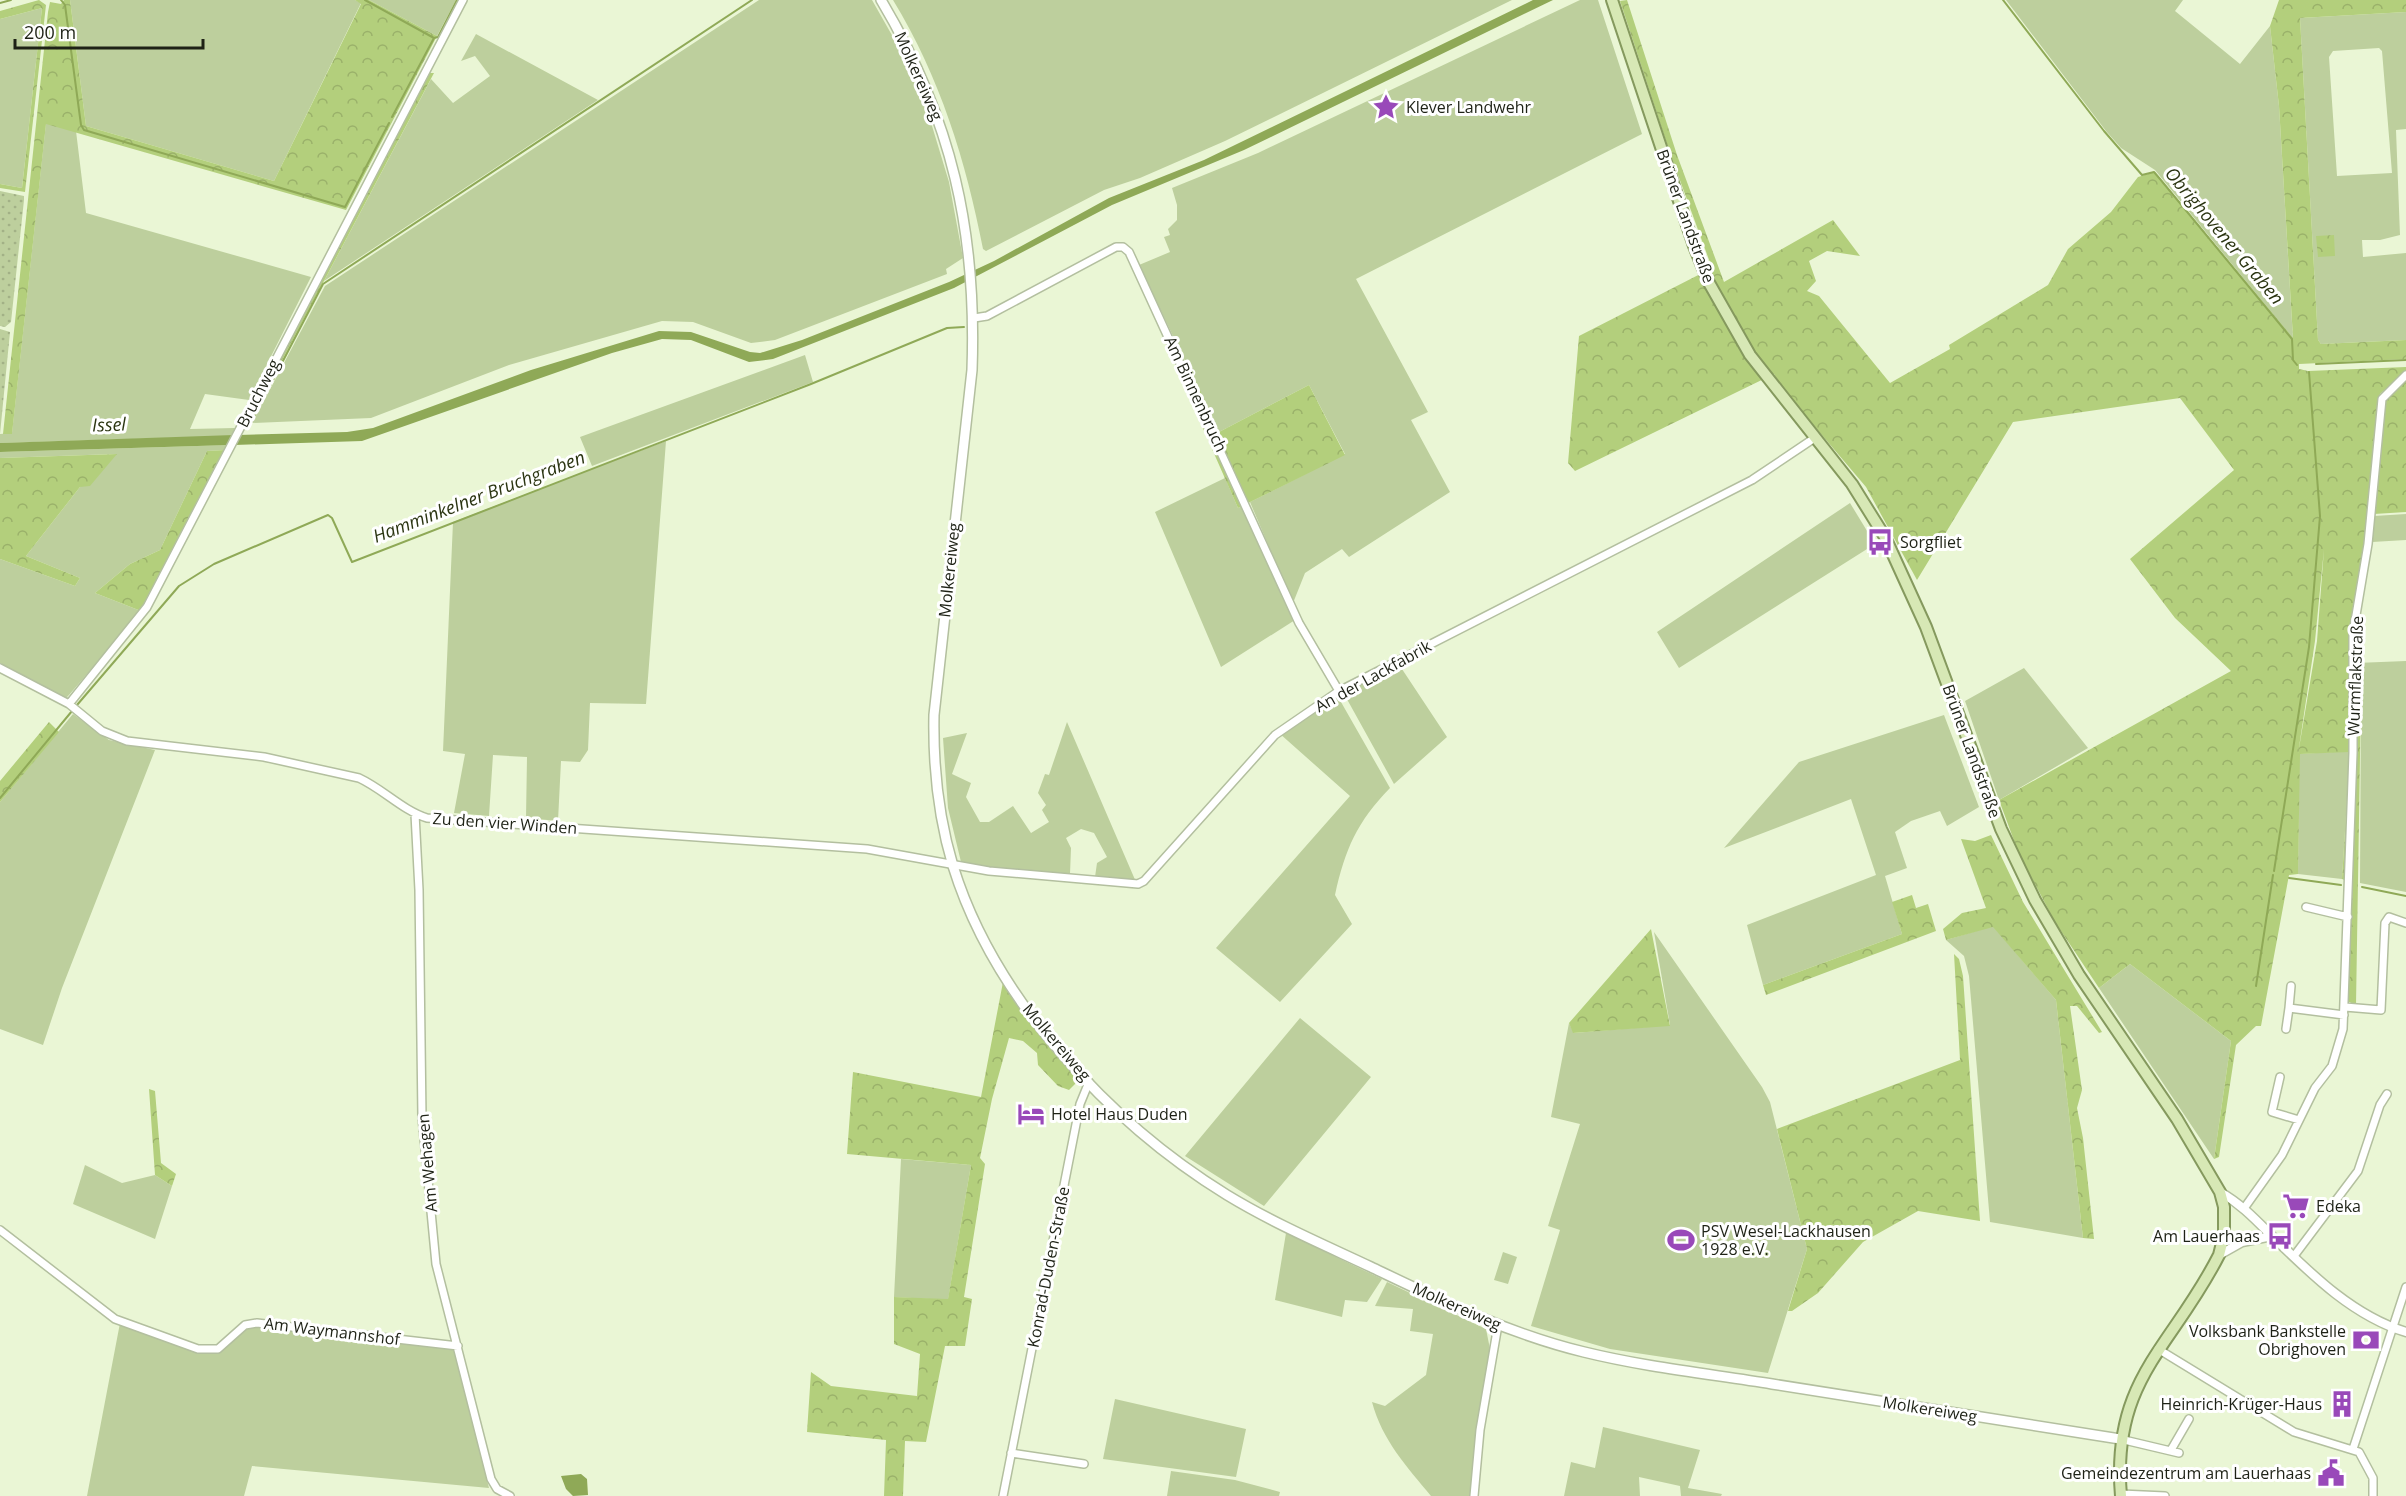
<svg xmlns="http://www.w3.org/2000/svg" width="2406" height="1496" font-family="'Open Sans',sans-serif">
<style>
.green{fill:#bdcf9d;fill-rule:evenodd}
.forest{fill:url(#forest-crowns);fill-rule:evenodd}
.garden{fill:url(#garden-dots)}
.water{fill:#8fa957}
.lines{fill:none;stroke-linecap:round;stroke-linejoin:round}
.stream{stroke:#8fa957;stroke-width:2}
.minor-casing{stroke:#b3bf9f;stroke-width:10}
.tertiary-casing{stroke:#b3bf9f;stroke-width:11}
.secondary-casing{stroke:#b3bf9f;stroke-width:12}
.primary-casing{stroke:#85995e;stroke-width:14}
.minor{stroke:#fff;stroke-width:7}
.tertiary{stroke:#fff;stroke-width:8}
.secondary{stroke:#fff;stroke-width:9}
.primary{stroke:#d7e8b5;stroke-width:10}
.labels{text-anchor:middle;stroke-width:6;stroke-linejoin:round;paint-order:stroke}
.street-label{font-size:16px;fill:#1e2216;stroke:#fff}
.poi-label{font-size:16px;fill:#1e2216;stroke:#fff;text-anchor:start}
.water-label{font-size:18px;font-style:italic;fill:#2a3411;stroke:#fff}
</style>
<defs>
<pattern id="forest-crowns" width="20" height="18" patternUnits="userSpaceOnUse" patternTransform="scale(1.5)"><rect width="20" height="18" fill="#b3cf7c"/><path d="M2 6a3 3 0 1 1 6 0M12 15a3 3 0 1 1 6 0" fill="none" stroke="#9ab16a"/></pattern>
<pattern id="garden-dots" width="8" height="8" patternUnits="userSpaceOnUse" patternTransform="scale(1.5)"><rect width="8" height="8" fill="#bdcf9d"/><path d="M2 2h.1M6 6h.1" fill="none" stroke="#a2b186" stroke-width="1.8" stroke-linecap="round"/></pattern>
</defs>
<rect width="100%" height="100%" fill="#eaf6d5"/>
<!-- green -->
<path class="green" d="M 70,0 L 355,0 L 361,3 L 274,181 L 86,126 Z
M 369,0 L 456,0 L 437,36 Z
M 759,0 L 872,0 L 910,67 L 926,106 L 949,182 L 963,258 L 946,269 L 947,274 L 775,340 L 751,343 L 693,322 L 662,321 L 509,365 L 371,418 L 252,423 L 325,286 Z
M 893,0 L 1512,0 L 1225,141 L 1140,178 L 1104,190 L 986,251 L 983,249 C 966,161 940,77 893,0 Z
M 1580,0 L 1598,0 L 1642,134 L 1356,279 L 1428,412 L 1411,420 L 1450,492 L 1349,557 L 1342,549 L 1305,573 L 1293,603 L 1250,502 L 1345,454 L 1309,385 L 1219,432 L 1139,265 L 1170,252 L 1164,237 L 1170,235 L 1168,229 L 1177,220 L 1177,205 L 1172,188 L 1258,153 Z
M 2006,0 L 2183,0 L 2175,11 L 2240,64 L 2270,26 L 2279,106 L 2293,339 L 2155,170 L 2121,148 L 2106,131 Z
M 42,8 L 22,188 L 0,184 L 0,19 Z
M 2406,12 L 2406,129 L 2396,130 L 2400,235 L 2380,240 L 2362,240 L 2363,257 L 2406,253 L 2406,340 L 2321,344 L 2318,340 L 2300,18 ZM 2379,48 L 2382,51 L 2392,173 L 2337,176 L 2329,57 L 2333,51 Z
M 476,34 L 598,100 L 324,281 L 431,79 L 453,103 L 490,76 L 475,56 L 461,61 Z
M 46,123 L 76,131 L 86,213 L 311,277 L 249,400 L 205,394 L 190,429 L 235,428 L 231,436 L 0,443 L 0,434 L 12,433 Z
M 805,355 L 813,382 L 592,466 L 580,437 Z
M 274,369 L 277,369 L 246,428 L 242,426 Z
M 666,441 L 646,704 L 590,703 L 588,750 L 580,762 L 561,761 L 558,821 L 526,818 L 527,757 L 493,755 L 489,816 L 454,813 L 465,754 L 443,751 L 453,522 Z
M 230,445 L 225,450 L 207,451 L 160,550 L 130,564 L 95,593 L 141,611 L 69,695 L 66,698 L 0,663 L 0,559 L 75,586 L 80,578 L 26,556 L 80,487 L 116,454 L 0,458 L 0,452 Z
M 1225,478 L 1238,508 L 1244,505 L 1295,620 L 1221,667 L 1155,512 Z
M 1850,503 L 1875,544 L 1679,668 L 1657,632 Z
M 2406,514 L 2406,540 L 2372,542 L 2374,516 Z
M 2406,661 L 2406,892 L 2360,883 L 2361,695 L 2356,695 L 2356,663 Z
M 1398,663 L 1447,737 L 1394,784 L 1343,692 Z
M 2024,668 L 2088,748 L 1999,800 L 1965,701 Z
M 1337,695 L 1390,788 C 1357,822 1345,849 1335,895 L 1352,924 L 1280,1002 L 1216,948 L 1350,796 L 1279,733 Z
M 73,714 L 109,740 L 155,750 L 62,988 L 43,1045 L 0,1029 L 0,802 Z
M 1944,715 L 1979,807 L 1947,826 L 1940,811 L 1911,821 L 1895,832 L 1907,868 L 1885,876 L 1902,934 L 1763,985 L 1747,925 L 1876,875 L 1851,799 L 1724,848 L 1799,762 Z
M 1067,722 L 1136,882 L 1095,877 L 1097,863 L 1107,857 L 1094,833 L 1081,829 L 1066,838 L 1071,848 L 1070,874 L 992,869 L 961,862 L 948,808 L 943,738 L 967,733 L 952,774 L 971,783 L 966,797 L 980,822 L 989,822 L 1013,806 L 1031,833 L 1049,822 L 1042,810 L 1046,805 L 1038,793 L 1045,774 L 1049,775 Z
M 2350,751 L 2342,879 L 2298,874 L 2299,754 Z
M 1993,926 L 2056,1000 L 2083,1238 L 1990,1222 L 1969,976 L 1964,956 L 1946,940 Z
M 1654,932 L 1762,1087 L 1770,1102 L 1807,1249 L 1768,1373 L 1610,1349 L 1531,1326 L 1560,1230 L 1548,1226 L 1580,1124 L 1551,1117 L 1569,1023 L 1574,1033 L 1670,1025 Z
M 2130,964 L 2231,1041 L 2214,1159 L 2099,988 Z
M 1300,1018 L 1371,1077 L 1264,1206 L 1185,1156 Z
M 901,1159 L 971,1165 L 948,1300 L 894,1297 Z
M 85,1165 L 122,1183 L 155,1175 L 172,1186 L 155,1239 L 73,1204 Z
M 1286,1233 L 1382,1279 L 1367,1302 L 1345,1300 L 1342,1317 L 1275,1300 Z
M 1503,1252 L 1517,1257 L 1508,1284 L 1494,1280 Z
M 1387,1282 L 1486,1329 L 1490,1349 L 1474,1449 L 1471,1496 L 1431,1496 C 1407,1467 1382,1440 1372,1402 L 1385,1406 L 1426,1375 L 1433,1334 L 1410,1331 L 1413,1309 L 1375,1306 Z
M 120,1323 L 209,1354 C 228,1349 237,1329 257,1325 L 454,1348 L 489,1488 L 252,1466 L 244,1496 L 87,1496 Z
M 1115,1399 L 1246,1429 L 1236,1477 L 1103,1459 Z
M 1603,1427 L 1700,1450 L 1688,1488 L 1722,1494 L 1721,1496 L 1681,1496 L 1680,1486 L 1639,1477 L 1640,1496 L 1564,1496 L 1571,1462 L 1595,1468 Z
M 1171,1471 L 1235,1480 L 1280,1492 L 1279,1496 L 1167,1496 Z"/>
<!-- forest -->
<path class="forest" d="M 39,0 L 46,5 L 25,192 L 0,188 L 0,184 L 22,188 L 42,8 L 0,19 L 0,11 Z
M 64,0 L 70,0 L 86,126 L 274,181 L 361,4 L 355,0 L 369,0 L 437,36 L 346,210 L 46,124 L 12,434 L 3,434 L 48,12 L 50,2 L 61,4 Z
M 1627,0 L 1677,155 L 1724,282 L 1833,220 L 1860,256 L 1827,251 L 1809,261 L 1816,281 L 1807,291 L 1819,296 L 1890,383 L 1950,349 L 1949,345 L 2048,285 L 2068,249 L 2111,212 L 2138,177 L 2155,172 L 2293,338 L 2279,106 L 2270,26 L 2279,0 L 2406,0 L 2406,12 L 2300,18 L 2318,340 L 2321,344 L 2406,340 L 2406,359 L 2299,364 L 2299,369 L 2308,371 L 2406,367 L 2406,372 L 2380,394 L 2364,551 L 2349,644 L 2350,696 L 2361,694 L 2356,1005 L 2347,1001 L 2352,883 L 2342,879 L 2350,752 L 2300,754 L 2298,874 L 2289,875 L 2261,1026 L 2256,1026 L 2236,1045 L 2219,1157 L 2214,1159 L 2231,1041 L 2130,964 L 2099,988 L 2055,922 L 2019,854 L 1999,800 L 2231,671 L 2175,618 L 2130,559 L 2234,470 L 2180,398 L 2013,422 L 1917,580 L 1866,487 L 1782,388 L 1774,374 L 1575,471 L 1568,463 L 1579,336 L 1712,268 L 1670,153 L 1620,1 ZM 2324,549 L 2317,641 L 2298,754 L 2315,641 Z
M 428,73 L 434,73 L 279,366 L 277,364 Z
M 2334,235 L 2335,256 L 2318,257 L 2316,236 Z
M 1194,377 L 1219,432 L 1309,385 L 1345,455 L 1238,508 L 1183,383 Z
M 2406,380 L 2406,512 L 2374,514 L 2386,398 Z
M 225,450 L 141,611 L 95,593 L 130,564 L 160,550 L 207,451 Z
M 117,454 L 90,486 L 80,487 L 26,556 L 80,578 L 75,586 L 0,559 L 0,458 Z
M 49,722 L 59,732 L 0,802 L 0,781 Z
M 1991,835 L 2023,902 L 2102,1032 L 2099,1033 L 2077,1006 L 2070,1006 L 2082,1090 L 2077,1108 L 2083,1138 L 2094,1239 L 2083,1238 L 2056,1000 L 1993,927 L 1946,940 L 1943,929 L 1962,913 L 1986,908 L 1961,839 L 1975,841 Z
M 1912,895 L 1916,908 L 1928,904 L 1936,931 L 1766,995 L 1763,985 L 1902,934 L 1892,902 Z
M 1651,929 L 1670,1026 L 1573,1033 L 1569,1023 Z
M 1954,954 L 1959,959 L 1963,976 L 1980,1221 L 1918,1211 L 1863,1242 L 1818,1293 L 1792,1311 L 1788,1311 L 1807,1249 L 1777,1129 L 1960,1060 Z
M 1003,982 L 1043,1038 L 1075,1076 L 1077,1082 L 1069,1090 L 1058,1086 L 1038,1065 L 1037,1053 L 1023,1041 L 1009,1038 L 992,1099 L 980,1158 L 985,1164 L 964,1297 L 972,1299 L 965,1346 L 945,1346 L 926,1442 L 905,1441 L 903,1496 L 884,1496 L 886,1440 L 807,1432 L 811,1372 L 831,1386 L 917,1396 L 920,1354 L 894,1344 L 894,1297 L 948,1299 L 971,1165 L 847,1154 L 853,1072 L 981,1097 Z
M 149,1089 L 155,1091 L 161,1163 L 176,1174 L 172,1186 L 155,1175 Z"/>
<!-- garden -->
<path class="garden" d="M 0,191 L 24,196 L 24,200 L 11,322 L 5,327 L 0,326 Z
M 0,329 L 10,332 L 0,434 Z"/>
<!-- water -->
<path class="water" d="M 1533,0 L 1553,0 L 1244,150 L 1112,205 L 954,288 L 773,359 L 749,362 L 691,340 L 662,339 L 612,353 L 362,441 L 234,445 L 238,435 L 347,432 L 373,428 L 531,370 L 659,331 L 691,332 L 750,352 L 760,353 L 802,340 L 949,282 L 994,261 L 1109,198 L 1204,160 Z
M 234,435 L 230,445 L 0,452 L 0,443 Z
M 581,1474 L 587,1479 L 588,1495 L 573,1496 L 566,1489 L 561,1476 Z"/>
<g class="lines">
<!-- stream -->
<path class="stream" d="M 61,0 L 65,5 L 81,125 L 84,130 L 345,207 L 389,123
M 365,0 L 434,38
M 2003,0 L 2104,131 L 2142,175 L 2154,172 L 2160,179 L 2292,339 L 2293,360 L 2297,365
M 0,3 L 11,0
M 392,117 L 434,38 L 438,37 L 457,0
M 2316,364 L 2406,360
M 248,428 L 323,284 L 752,0
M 77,705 L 179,586 L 214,564 L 328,515 L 332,518 L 352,562 L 811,384 L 947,328 L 964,327
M 0,798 L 72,711
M 2274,871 L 2309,647 L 2320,516 L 2309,372
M 2289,878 L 2341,885
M 2362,887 L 2406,896
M 2256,986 L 2273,875"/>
<defs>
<path id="minor" d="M 974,318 L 987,316 L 1116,247 L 1123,247 L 1129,252 L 1299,623 L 1339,691
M 0,668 L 69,704 L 102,731 L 127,741 L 264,757 L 359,778 C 383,789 402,810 427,818 L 867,849 L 989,871 L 1138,884 L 1144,881 L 1275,735 L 1339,691 L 1752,480 L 1816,437
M 69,704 L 147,607 L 463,0
M 415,814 L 419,890 L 422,1117 L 436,1264 L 491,1479 L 497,1489 L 510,1496
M 2306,907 L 2348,917
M 2291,986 L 2289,1008 L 2344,1015
M 2345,1007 L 2381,1010 L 2385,923 L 2389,917 L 2406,923
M 2286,1029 L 2289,1008
M 2280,1077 L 2272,1112 L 2299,1120
M 2245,1207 L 2282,1155 L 2315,1088 L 2332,1066 L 2343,1029 L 2353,753 L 2353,633 L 2368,544 L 2382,399 L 2406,375
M 0,1230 L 115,1319 L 198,1349 L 218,1349 L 245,1325 L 257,1323 L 458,1346
M 2294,1256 L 2358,1171 L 2380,1105 L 2387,1094
M 2158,1349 L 2294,1432 L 2359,1452 L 2373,1478 L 2373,1496
M 2120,1439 L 2179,1453
M 2353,1449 L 2406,1287
M 2171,1450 L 2189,1419
M 1011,1453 L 1084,1464
M 2121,1494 L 2165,1496
M 1003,1496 L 1080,1104 L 1089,1082
M 1474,1496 L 1480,1430 L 1498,1325"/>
<path id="tertiary" d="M 2220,1192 C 2241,1204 2255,1219 2272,1236 C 2311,1274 2353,1316 2406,1332
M 2219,1255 L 2242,1242 L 2272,1236"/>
<path id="secondary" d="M 881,0 C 952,119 977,232 972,370 L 934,715 C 933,766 938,816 953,866 C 994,999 1110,1123 1227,1195 C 1273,1223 1322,1244 1371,1267 C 1440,1300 1509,1334 1584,1352 C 1645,1367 1710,1374 1772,1384 C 1888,1402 2004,1420 2120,1439"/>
<path id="primary" d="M 1612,0 L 1694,246 L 1708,281 L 1750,355 L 1852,484 L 1885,537 L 1926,627 L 2001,829 L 2035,900 L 2079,975 L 2177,1119 L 2220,1192 L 2224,1207 L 2224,1235 L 2219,1255 C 2172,1348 2111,1379 2121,1496"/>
</defs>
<!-- minor casing -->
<use href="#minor" class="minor-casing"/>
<!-- tertiary casing -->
<use href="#tertiary" class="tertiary-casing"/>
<!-- secondary casing -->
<use href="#secondary" class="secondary-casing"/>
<!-- primary casing -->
<use href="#primary" class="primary-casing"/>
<!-- minor -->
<use href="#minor" class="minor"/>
<!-- tertiary -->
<use href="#tertiary" class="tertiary"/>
<!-- secondary -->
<use href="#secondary" class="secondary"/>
<!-- primary -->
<use href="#primary" class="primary"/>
</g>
<!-- icons -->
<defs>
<symbol id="sight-bare" viewBox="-9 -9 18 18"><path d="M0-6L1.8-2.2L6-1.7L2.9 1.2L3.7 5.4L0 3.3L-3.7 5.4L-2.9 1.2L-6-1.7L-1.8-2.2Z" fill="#9949b9" stroke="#fff" stroke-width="2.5" paint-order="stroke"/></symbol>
<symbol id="bus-bare" viewBox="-9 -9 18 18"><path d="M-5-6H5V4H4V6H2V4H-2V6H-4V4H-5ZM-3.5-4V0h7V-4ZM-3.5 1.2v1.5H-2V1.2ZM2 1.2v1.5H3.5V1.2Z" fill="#9949b9" stroke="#fff" stroke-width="2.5" paint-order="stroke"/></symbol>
<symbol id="hotel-bare" viewBox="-9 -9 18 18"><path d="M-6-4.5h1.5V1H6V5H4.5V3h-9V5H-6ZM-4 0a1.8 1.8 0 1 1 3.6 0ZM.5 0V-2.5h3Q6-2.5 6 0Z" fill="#9949b9" stroke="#fff" stroke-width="2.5" paint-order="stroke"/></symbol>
<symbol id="supermarket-bare" viewBox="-9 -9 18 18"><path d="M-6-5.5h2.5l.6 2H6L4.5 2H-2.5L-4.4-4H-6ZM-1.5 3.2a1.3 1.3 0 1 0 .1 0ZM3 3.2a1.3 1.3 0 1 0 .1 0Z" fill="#9949b9" stroke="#fff" stroke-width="2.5" paint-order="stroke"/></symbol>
<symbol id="stadium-bare" viewBox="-9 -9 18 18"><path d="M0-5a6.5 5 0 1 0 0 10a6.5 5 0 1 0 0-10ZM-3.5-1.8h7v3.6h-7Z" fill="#9949b9" stroke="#fff" stroke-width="2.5" paint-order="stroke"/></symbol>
<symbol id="bank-bare" viewBox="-9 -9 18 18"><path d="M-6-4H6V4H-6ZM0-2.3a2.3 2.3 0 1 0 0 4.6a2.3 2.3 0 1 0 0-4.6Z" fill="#9949b9" stroke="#fff" stroke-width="2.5" paint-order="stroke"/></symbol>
<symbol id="building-bare" viewBox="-9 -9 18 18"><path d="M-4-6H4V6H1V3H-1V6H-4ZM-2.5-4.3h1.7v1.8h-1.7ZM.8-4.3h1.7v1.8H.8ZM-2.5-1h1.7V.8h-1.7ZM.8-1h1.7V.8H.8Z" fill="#9949b9" stroke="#fff" stroke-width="2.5" paint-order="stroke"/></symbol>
<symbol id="civic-bare" viewBox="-9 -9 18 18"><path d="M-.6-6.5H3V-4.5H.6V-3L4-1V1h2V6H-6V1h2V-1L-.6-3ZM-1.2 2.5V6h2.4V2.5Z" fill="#9949b9" stroke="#fff" stroke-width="2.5" paint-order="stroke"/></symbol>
</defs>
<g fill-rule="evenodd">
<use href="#sight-bare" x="1367" y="88" width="38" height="38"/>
<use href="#bus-bare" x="1861" y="523" width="38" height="38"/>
<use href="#hotel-bare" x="1012" y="1095" width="38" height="38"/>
<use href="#supermarket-bare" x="2277" y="1187" width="38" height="38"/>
<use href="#bus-bare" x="2261" y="1217" width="38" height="38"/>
<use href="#stadium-bare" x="1662" y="1221" width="38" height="38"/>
<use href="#bank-bare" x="2347" y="1321" width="38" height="38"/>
<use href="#building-bare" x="2323" y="1385" width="38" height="38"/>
<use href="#civic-bare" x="2312" y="1454" width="38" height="38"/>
</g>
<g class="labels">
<!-- street labels -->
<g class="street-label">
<text transform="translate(919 76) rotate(66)" y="6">Molkereiweg</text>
<text transform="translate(1686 216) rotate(70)" y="6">Brüner Landstraße</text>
<text transform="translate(258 393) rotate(-63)" y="6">Bruchweg</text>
<text transform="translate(1196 394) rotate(65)" y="6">Am Binnenbruch</text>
<text transform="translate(949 570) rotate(-84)" y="6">Molkereiweg</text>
<text transform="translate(1373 676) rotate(-29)" y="6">An der Lackfabrik</text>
<text transform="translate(2355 676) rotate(-88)" y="6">Wurmflakstraße</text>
<text transform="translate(1972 751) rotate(70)" y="6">Brüner Landstraße</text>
<text transform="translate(505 823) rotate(4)" y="6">Zu den vier Winden</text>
<text transform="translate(1057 1042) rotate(50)" y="6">Molkereiweg</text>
<text transform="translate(427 1163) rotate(-95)" y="6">Am Wehagen</text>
<text transform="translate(1048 1267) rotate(-79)" y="6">Konrad-Duden-Straße</text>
<text transform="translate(1457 1306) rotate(24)" y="6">Molkereiweg</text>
<text transform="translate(332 1331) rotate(7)" y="6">Am Waymannshof</text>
<text transform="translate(1930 1409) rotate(9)" y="6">Molkereiweg</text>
</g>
<!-- poi labels -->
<g class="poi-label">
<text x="1406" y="113">Klever Landwehr</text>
<text x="1900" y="548">Sorgfliet</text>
<text x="1051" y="1120">Hotel Haus Duden</text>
<text x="2316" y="1212">Edeka</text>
<text x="1701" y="1237">PSV Wesel-Lackhausen<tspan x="1701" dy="18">1928 e.V.</tspan></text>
<text x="2260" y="1242" text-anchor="end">Am Lauerhaas</text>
<text x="2346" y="1337" text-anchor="end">Volksbank Bankstelle<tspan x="2346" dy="18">Obrighoven</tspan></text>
<text x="2322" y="1410" text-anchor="end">Heinrich-Krüger-Haus</text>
<text x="2311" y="1479" text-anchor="end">Gemeindezentrum am Lauerhaas</text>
</g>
<!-- water labels -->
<g class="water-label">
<text transform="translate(2224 236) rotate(50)" y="6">Obrighovener Graben</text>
<text transform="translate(109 425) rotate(-2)" y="6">Issel</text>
<text transform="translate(479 497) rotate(-21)" y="6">Hamminkelner Bruchgraben</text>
</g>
</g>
<!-- scale -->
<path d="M15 39v9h188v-9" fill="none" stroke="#1e2216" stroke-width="3"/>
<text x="24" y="39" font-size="18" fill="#1e2216" stroke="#ffffff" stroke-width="4.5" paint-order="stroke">200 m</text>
</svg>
